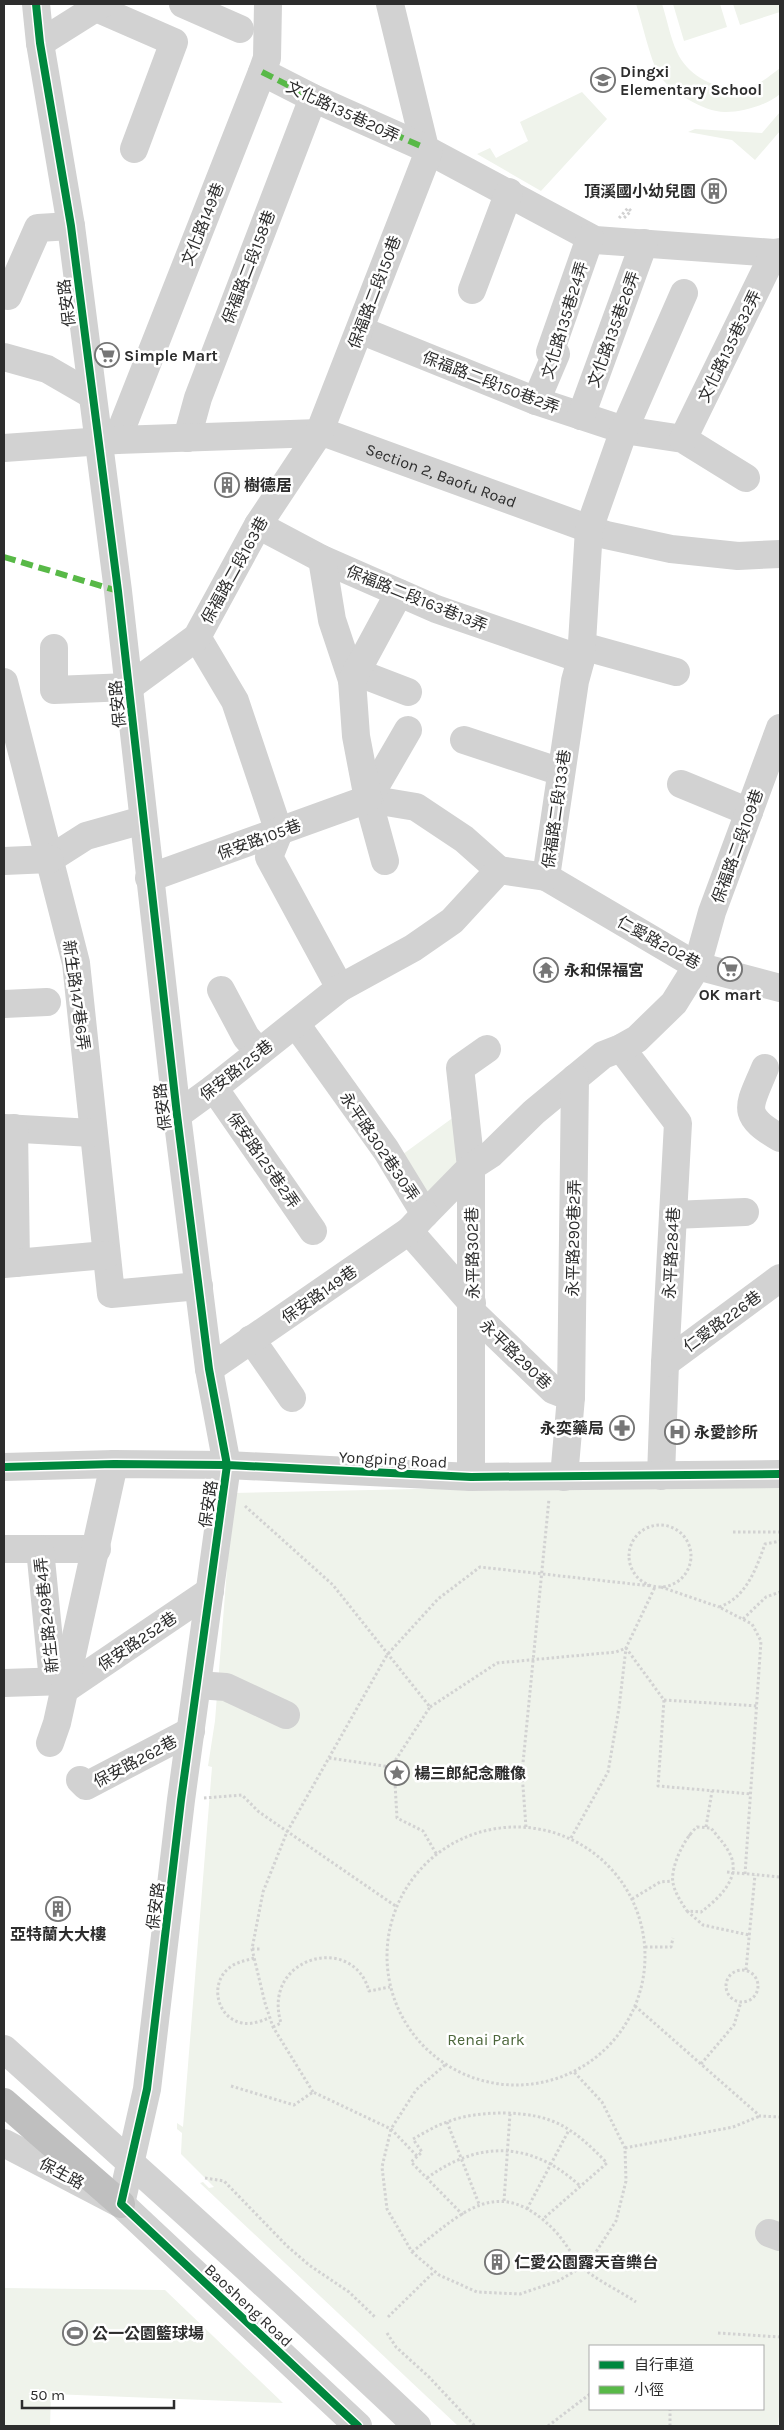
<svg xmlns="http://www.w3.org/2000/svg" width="784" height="2430" font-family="Karla,'Noto Sans TC',sans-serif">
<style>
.green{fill:#eff3eb;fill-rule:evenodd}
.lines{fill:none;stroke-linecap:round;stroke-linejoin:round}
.path{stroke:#d2d2d2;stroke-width:3;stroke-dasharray:2.5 2.5;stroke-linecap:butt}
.minor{stroke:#d2d2d2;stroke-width:28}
.highway{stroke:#bfbfbf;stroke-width:28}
.quiet{stroke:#58b947;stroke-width:6;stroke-dasharray:12 6;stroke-linecap:butt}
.cycleway-casing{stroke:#fff;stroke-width:11}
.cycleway{stroke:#00873e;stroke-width:8}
.labels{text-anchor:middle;stroke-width:5;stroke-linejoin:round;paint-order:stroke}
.poi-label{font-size:16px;font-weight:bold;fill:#2d2d2d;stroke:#fff;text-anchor:start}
.street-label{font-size:16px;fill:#2d2d2d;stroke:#fff}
.park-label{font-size:16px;fill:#4d673c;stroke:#fff}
</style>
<rect width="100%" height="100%" fill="#fff"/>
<!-- green -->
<path class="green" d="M 636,4 L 662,4 C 667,19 670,37 677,52 C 689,79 726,96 755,85 C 764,81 772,74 780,68 L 780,94 C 767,105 743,112 726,112 C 706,113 668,91 658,73 C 650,58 642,22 636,4 Z
M 673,4 L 720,4 L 727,27 L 684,41 Z
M 733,4 L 780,4 L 780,12 L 740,25 Z
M 582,92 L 607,119 L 541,191 L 477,154 L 490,148 L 496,158 L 528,141 L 520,122 Z
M 780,112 L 780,131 L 755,160 L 732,140 L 688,132 L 695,129 L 762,133 Z
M 458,1114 L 462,1180 L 426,1206 L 399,1157 Z
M 780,1481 L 780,2406 L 778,2426 L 458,2426 L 200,2183 L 203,2182 L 209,2188 L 214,2187 L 181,2154 L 182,2133 L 177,2129 L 177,2123 L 183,2127 L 212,1767 L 208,1766 L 215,1721 L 233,1493 ZM 590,2346 L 763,2346 L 763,2409 L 590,2409 Z
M 4,2288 L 165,2290 L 283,2403 L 51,2394 L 50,2426 L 4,2426 Z"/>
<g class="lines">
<!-- path -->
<path class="path" d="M 619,218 L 628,208 L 631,211 L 623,219
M 245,1506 L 333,1585 L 430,1707 L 391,1767 L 395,1783 L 397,1818 L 423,1831 L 437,1855
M629 1556a31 31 0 1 1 62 0a31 31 0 1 1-62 0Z
M 733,1532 L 780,1532
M 661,1587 L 719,1607
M 743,1619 L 766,1597 L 780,1592
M 664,1700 L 758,1706
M 430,1707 L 497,1663 L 616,1652 L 626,1648 L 664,1700 L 658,1786 L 751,1794
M 329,1758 L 391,1767
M 204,1798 L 242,1795 L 259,1812 L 397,1907
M 526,1827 L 522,1773 L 549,1499
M 697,1827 L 711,1828 C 717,1836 725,1844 730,1854 C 742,1878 718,1899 701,1912 L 687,1911 C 681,1902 675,1893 673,1883 C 670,1867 685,1837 697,1827 Z
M 706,1827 L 712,1791
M387 1956a129 129 0 1 1 258 0a129 129 0 1 1-258 0Z
M 689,1834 L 692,1838
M 571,1838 L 608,1772 L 619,1708 L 626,1648 L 655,1587
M 727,1872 L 780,1877
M 745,1874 L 761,1641 L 752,1624 L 719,1607 C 746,1598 756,1569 765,1544 L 780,1541
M 632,1899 L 660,1882 L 672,1881
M 687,1911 L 703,1925 L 749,1935
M 645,1947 L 671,1947 L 673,1938
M 252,1949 L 261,1949
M 254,1958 C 245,1961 236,1962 229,1968 C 209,1984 217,2018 242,2023 C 251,2025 261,2021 269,2018
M 746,1970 L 755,1875
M726 1986a16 16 0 1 1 32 0a16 16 0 1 1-32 0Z
M 635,2006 L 760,2116 L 780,2117
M 273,2027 L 281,2023 C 261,1957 353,1932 369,1991 L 390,1987
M 701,2064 L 734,2025 L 741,2002
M 445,2065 L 416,2090 L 391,2129 L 382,2167 L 387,2209 L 412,2252 L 439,2275 L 477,2292 L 520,2294 L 558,2281 L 582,2267 L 594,2255 L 616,2221 L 626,2181 L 625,2148 L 602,2102 L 574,2072
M 231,2086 L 294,2105 L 313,2092 L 391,2129 L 417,2156
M 313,2092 L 273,2027 L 265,2003 L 252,1949 L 263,1892 L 287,1832 L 387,1655 L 438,1599 L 480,1567 L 651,1586
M 447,2122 L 479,2204
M 625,2148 L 733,2127 L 760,2116
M 205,2178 L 224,2181 L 287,2246 L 309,2265 L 349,2292 L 375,2317
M 427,2178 C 479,2140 532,2141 580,2186
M 504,2201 L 510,2114
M 527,2209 L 569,2130
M 463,2215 L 411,2162 L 422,2152 L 413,2139 C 424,2133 435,2126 447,2122 C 465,2115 485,2113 504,2113 C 554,2114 573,2128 607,2163 L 543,2219
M 412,2252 C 463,2212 499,2172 556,2232 C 565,2242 572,2255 581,2266 C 594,2279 620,2291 636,2302
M 388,2317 L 434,2272
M 387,2333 L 396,2347 L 429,2377 L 475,2426
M 718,2333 L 780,2337
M 548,2426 L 590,2394
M 670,2426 L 670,2409"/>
<!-- minor -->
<g class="minor">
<path d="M 36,4 L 40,43 L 71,226 L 118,591 L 177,1115 L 209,1369 L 227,1465 L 181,1800 L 147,2089 L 121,2204"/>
<path d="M 183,4 L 240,29"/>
<path d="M 390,4 L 425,148 L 429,151 L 595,240 L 774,253 L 780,252"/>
<path d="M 96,8 L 174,42 L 134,149"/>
<path d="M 40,43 L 102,4"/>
<path d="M 262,72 L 313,98 L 425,148"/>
<path d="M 472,290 L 509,192"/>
<path d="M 8,296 L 38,228 L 71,226"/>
<path d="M 360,330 L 536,401 L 624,430 L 683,439 L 746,478"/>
<path d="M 4,357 L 47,369 L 92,395"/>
<path d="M 536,401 L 556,354 L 550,352 L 590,238"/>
<path d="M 581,416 L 644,243"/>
<path d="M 187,438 L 198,398 L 313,98"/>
<path d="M 683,439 L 774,253"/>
<path d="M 117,440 L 262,72 L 267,58 L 268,4"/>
<path id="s1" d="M 4,448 L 117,440 L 319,433 L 331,435 L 606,535 L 671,549 L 738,556 L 780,554"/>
<path d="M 258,525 L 322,559 L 436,609 L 581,659"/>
<path d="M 322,559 L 332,620 L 352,680"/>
<path d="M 197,637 L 235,701 L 279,832 L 269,857 L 340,988"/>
<path d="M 582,646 L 676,672"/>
<path d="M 54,648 L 54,690 L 129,687 L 197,637 L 258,525 L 319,433 L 429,151"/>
<path d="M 356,672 L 408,692"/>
<path d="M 4,682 L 76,963 L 111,1294 L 199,1286"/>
<path d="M 464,740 L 561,772"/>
<path d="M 681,784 L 749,812"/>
<path d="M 368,799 L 416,807 L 464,839 L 499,870"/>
<path d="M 368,799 L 408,730"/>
<path d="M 368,799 L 385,861"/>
<path d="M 50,859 L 86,836 L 143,820"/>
<path d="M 4,861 L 50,859"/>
<path d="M 546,877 L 697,966 L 780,988"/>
<path d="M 149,878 L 368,799 L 356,736 L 352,680 L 399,593"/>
<path d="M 221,990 L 246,1037 L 259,1052"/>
<path d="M 4,1004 L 47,1002"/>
<path d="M 296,1024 L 386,1150 L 425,1214 L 471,1167 L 460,1068 L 487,1049"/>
<path d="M 621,1048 L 678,1123 L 665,1363 L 661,1476"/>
<path d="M 765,1068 C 749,1107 739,1114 780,1138"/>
<path d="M 214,1088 L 313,1231"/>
<path d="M 177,1115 L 214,1088 L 340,988 L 413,948 L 452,921 L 499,870 L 546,877 L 575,681 L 581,659 L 589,529 L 624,430 L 684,293"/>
<path d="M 4,1128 L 92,1133"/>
<path d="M 14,1128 L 16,1263"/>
<path d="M 673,1215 L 745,1212"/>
<path d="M 409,1231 L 472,1303"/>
<path d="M 4,1264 L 106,1255"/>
<path d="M 472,1312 L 553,1390 L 571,1397"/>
<path d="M 251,1339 L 292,1398"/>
<path d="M 665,1363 L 780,1278"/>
<path d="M 209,1369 L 409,1231 L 425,1214"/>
<path d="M 4,1467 L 114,1464 L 227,1465 L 471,1477 L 780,1474"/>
<path d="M 471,1477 L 471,1167 L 491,1154 L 534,1112 L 603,1055 L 621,1048 L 637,1039 L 674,1003 L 697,966 L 712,912 L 780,728"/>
<path d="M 564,1477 L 571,1397 L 575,1078"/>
<path d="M 4,1549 L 97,1549"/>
<path d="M 40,1549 L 53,1681"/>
<path d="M 4,1683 L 66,1681"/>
<path d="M 197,1685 L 226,1687 L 286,1715"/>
<path d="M 64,1690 L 210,1591"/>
<path d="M 50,1743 L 57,1723 L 114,1464"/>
<path d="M 80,1780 L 86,1786 L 191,1731"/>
<path d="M 4,2049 C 143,2174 282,2298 417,2426"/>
<path d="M 4,2143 L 121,2204 L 358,2426"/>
<path d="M 769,2233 L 780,2237"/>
</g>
<!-- highway -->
<path class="highway" d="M 4,2102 L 121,2204"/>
<!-- quiet -->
<path class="quiet" d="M 262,72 L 313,98 L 425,148
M 4,557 L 118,591"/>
<defs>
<path id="cycleway" d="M 36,4 L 40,43 L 71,226 L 118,591 L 177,1115 L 209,1369 L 227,1465 L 181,1800 L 147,2089 L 121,2204 L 358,2426
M 4,1467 L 114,1464 L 227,1465 L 471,1477 L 780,1474"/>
</defs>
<!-- cycleway casing -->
<use href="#cycleway" class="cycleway-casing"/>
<!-- cycleway -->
<use href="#cycleway" class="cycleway"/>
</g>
<!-- icons -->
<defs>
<symbol id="school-ring" viewBox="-11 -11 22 22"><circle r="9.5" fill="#fff" stroke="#767676" stroke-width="1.5"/><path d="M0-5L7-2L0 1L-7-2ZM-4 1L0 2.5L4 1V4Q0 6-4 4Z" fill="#767676"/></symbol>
<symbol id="building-ring" viewBox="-11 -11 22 22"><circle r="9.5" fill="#fff" stroke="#767676" stroke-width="1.5"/><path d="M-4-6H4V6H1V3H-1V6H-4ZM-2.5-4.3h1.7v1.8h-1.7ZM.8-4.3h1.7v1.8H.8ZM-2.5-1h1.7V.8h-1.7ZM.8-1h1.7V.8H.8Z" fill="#767676"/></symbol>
<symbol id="supermarket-ring" viewBox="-11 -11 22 22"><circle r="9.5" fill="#fff" stroke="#767676" stroke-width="1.5"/><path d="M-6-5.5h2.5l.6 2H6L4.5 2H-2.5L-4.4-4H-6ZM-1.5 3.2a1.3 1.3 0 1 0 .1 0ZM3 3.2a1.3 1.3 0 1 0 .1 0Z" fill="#767676"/></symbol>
<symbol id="temple-ring" viewBox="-11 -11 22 22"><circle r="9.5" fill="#fff" stroke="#767676" stroke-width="1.5"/><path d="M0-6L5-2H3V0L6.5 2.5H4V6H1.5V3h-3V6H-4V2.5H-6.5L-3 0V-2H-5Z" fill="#767676"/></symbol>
<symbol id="pharmacy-ring" viewBox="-11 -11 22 22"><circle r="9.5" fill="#fff" stroke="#767676" stroke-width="1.5"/><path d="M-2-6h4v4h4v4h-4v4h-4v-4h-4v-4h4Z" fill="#767676"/></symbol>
<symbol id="hospital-ring" viewBox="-11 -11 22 22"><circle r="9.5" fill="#fff" stroke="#767676" stroke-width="1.5"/><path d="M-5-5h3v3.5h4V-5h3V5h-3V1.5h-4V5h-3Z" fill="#767676"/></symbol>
<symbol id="sight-ring" viewBox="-11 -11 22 22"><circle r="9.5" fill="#fff" stroke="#767676" stroke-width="1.5"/><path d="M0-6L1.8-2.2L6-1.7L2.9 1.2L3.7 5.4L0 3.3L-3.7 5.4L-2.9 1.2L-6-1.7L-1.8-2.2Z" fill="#767676"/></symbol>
<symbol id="stadium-ring" viewBox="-11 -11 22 22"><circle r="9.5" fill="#fff" stroke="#767676" stroke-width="1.5"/><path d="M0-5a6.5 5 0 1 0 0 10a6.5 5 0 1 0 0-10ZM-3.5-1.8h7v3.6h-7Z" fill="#767676"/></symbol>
</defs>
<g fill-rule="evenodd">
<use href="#school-ring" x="589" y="66" width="28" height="28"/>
<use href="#building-ring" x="700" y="177" width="28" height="28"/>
<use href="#supermarket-ring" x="93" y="341" width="28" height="28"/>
<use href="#building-ring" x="213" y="471" width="28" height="28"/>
<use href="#supermarket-ring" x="716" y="955" width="28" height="28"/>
<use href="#temple-ring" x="532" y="956" width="28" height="28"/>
<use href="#pharmacy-ring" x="608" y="1414" width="28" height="28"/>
<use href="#hospital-ring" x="663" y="1418" width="28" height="28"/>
<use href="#sight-ring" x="383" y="1759" width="28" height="28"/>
<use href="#building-ring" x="44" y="1895" width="28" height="28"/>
<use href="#building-ring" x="483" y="2248" width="28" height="28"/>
<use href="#stadium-ring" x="61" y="2319" width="28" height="28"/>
</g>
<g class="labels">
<!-- poi labels -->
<g class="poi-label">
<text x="620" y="77">Dingxi<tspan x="620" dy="18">Elementary School</tspan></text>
<text x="696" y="197" text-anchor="end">頂溪國小幼兒園</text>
<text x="124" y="361">Simple Mart</text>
<text x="244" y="491">樹德居</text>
<text x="564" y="976">永和保福宮</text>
<text x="730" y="1000" text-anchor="middle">OK mart</text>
<text x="604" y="1434" text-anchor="end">永奕藥局</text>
<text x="694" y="1438">永愛診所</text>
<text x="414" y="1779">楊三郎紀念雕像</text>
<text x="58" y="1940" text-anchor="middle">亞特蘭大大樓</text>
<text x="514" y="2268">仁愛公園露天音樂台</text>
<text x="92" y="2339">公一公園籃球場</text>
</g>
<!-- street labels -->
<g class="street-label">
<text transform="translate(343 111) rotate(25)" y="6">文化路135巷20弄</text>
<text transform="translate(202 224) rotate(-68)" y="6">文化路149巷</text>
<text transform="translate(248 267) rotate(-69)" y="6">保福路二段158巷</text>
<text transform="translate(374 292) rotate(-69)" y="6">保福路二段150巷</text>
<text transform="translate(66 303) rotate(-97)" y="6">保安路</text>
<text transform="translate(564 320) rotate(-73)" y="6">文化路135巷24弄</text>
<text transform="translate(613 329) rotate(-70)" y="6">文化路135巷26弄</text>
<text transform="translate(729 346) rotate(-64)" y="6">文化路135巷32弄</text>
<text transform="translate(491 382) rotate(21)" y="6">保福路二段150巷2弄</text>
<text dy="6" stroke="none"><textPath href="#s1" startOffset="445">Section 2, Baofu Road</textPath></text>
<text transform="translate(234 570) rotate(-61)" y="6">保福路二段163巷</text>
<text transform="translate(417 598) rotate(22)" y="6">保福路二段163巷13弄</text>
<text transform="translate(117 704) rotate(-96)" y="6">保安路</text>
<text transform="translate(556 809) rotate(-82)" y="6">保福路二段133巷</text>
<text transform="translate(259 839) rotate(-20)" y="6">保安路105巷</text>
<text transform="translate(737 846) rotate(-70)" y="6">保福路二段109巷</text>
<text transform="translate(659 942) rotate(29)" y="6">仁愛路202巷</text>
<text transform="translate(77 995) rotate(82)" y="6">新生路147巷6弄</text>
<text transform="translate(236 1070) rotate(-38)" y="6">保安路125巷</text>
<text transform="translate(162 1107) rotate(-97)" y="6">保安路</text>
<text transform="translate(380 1146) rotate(56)" y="6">永平路302巷30弄</text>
<text transform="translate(264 1160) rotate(55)" y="6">保安路125巷2弄</text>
<text transform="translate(573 1238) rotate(-89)" y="6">永平路290巷2弄</text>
<text transform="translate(472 1253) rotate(-91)" y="6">永平路302巷</text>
<text transform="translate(671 1253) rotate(-87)" y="6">永平路284巷</text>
<text transform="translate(319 1294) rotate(-35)" y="6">保安路149巷</text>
<text transform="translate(722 1321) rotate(-36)" y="6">仁愛路226巷</text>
<text transform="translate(516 1354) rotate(44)" y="6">永平路290巷</text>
<text transform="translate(393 1459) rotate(3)" y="6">Yongping Road</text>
<text transform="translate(208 1504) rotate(-82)" y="6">保安路</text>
<text transform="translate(46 1615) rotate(-96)" y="6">新生路249巷4弄</text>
<text transform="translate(137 1641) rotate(-34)" y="6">保安路252巷</text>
<text transform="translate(135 1761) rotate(-28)" y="6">保安路262巷</text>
<text transform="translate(155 1906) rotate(-83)" y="6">保安路</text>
<text transform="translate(62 2173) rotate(28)" y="6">保生路</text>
<text transform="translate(249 2305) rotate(43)" y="6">Baosheng Road</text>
</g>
<!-- park labels -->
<g class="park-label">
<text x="486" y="2045">Renai Park</text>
</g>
</g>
<!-- border -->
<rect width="784" height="2430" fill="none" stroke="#2d2d2d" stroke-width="10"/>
<!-- legend -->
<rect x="589" y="2345" width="175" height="65" fill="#ffffff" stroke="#ababab"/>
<rect x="599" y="2361" width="25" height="8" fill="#00873e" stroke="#ababab"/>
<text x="634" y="2370" font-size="15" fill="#2d2d2d">自行車道</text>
<rect x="599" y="2386" width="25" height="8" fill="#58b947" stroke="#ababab"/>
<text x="634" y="2395" font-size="15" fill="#2d2d2d">小徑</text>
<!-- scale -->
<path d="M22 2400v8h152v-8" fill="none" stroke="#2d2d2d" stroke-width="2.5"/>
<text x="30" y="2400" font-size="15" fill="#2d2d2d" stroke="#ffffff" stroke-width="4" paint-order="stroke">50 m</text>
</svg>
